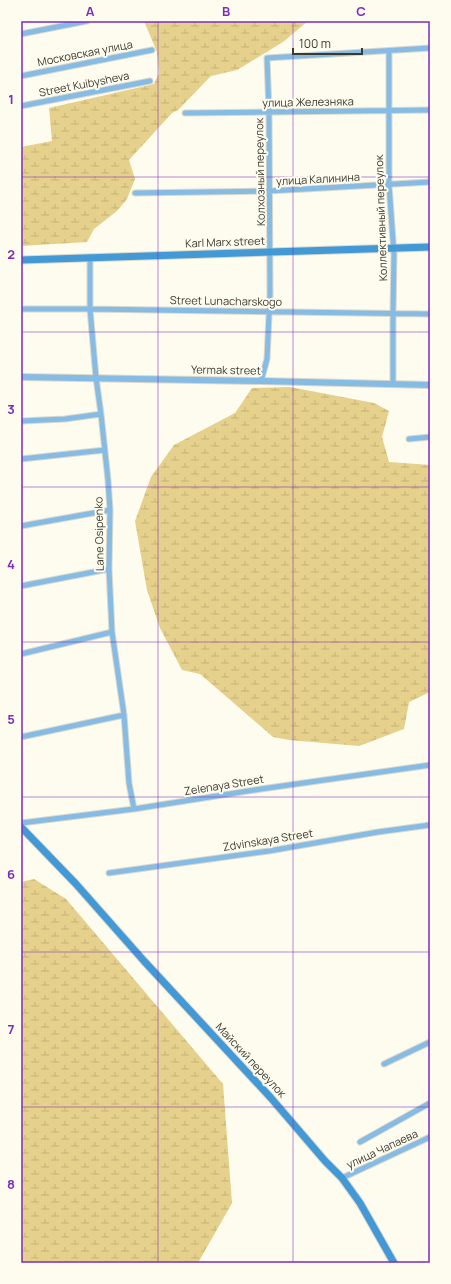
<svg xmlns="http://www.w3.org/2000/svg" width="451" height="1284" font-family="Manrope,sans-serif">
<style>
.wetland{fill:url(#wetland-marsh)}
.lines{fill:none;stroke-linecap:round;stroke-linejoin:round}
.minor-casing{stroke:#dbd8cc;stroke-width:7}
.tertiary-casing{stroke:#dbd8cc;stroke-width:8}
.secondary-casing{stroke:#dbd8cc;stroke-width:9}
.minor{stroke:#86bbe4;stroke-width:5}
.tertiary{stroke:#86bbe4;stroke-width:6}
.secondary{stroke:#4399d6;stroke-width:7}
.grid{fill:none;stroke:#7b2cbf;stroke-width:1;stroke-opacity:0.55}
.labels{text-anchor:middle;stroke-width:4;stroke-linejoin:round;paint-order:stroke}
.street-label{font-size:11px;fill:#3c392e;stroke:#fefbef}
.neatline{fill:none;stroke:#7b2cbf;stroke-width:1.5}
.grid-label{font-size:13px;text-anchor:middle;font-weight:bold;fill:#7b2cbf}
</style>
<defs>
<pattern id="wetland-marsh" width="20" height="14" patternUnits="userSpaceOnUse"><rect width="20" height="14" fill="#e5d18b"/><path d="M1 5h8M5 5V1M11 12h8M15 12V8" fill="none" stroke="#c5b478"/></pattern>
</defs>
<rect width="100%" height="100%" fill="#fefbef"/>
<!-- wetland -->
<path class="wetland" d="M 144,21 L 308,21 L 283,42 L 237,70 L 211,76 L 178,110 L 172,113 L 129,160 L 135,179 L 127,199 L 117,211 L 94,229 L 87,242 L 21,246 L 21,147 L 52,141 L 49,108 L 154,84 L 159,73 L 157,52 Z
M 290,387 L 374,403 L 389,411 L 382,437 L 389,462 L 430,465 L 430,692 L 409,702 L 404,729 L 359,746 L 289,740 L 273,737 L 200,674 L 182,670 L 160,628 L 147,590 L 135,521 L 151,477 L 174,445 L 235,413 L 252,388 Z
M 34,879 L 66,899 L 223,1084 L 232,1203 L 198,1263 L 21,1263 L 21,882 Z"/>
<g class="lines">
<defs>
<path id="minor" d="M 21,34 L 87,21
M 389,51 L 389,185 L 394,254 L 393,313 L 393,384
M 21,76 L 152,50
M 21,106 L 150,81
M 185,113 L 430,110
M 135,193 L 269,191 L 430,182
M 90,257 L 90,309 L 96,378 L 101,414 L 108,480 L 110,510 L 109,569 L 112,632 L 124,715 L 129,783 L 134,809
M 21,309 L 90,309 L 430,314
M 261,381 L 267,359 L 270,293 L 269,112 L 267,58 L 430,48
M 21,421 L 65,419 L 101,414
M 409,439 L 430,437
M 21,459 L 105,450
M 21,526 L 110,510
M 21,586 L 109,569
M 21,654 L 112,632
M 21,737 L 124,715
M 21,823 L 134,809 L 261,789 L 430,765
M 109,873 L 269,851 L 378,832 L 430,825
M 384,1064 L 430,1042
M 360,1142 L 430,1103
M 342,1178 L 430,1137"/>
<path id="tertiary" d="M 21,377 L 261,381 L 430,385"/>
<path id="secondary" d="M 21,260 L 430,247
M 21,827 L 76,884 L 144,961 L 271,1098 L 325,1161 L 342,1178 L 360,1203 L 394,1263"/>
</defs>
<!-- minor casing -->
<use href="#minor" class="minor-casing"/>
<!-- tertiary casing -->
<use href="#tertiary" class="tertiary-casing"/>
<!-- secondary casing -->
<use href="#secondary" class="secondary-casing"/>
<!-- minor -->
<use href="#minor" class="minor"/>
<!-- tertiary -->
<use href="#tertiary" class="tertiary"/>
<!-- secondary -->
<use href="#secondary" class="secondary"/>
</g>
<!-- grid -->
<path class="grid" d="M 158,21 L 158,1263M 293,21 L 293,1263M 21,177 L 430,177M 21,332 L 430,332M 21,487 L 430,487M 21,642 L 430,642M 21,797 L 430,797M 21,952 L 430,952M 21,1107 L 430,1107"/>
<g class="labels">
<!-- street labels -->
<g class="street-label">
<text transform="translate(85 53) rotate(-11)" y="4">Московская улица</text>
<text transform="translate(84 84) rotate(-11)" y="4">Street Kuibysheva</text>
<text transform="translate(308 102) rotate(-1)" y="4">улица Железняка</text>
<text transform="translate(260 172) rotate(-91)" y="4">Колхозный переулок</text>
<text transform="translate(318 179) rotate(-3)" y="4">улица Калинина</text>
<text transform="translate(381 218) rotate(-92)" y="4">Коллективный переулок</text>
<text transform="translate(225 242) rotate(-2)" y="4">Karl Marx street</text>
<text transform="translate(226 301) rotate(1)" y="4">Street Lunacharskogo</text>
<text transform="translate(226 370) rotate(1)" y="4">Yermak street</text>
<text transform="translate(99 534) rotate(-91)" y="4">Lane Osipenko</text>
<text transform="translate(224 785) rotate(-9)" y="4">Zelenaya Street</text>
<text transform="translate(268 840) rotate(-9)" y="4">Zdvinskaya Street</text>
<text transform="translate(251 1060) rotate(47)" y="4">Майский переулок</text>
<text transform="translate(382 1149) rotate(-25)" y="4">улица Чапаева</text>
</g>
</g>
<!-- border -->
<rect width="451" height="1284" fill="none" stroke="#fefbef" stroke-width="44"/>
<!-- scale -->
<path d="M293 48v6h69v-6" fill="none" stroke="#3c392e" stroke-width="2"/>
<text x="299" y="48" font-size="12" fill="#3c392e" stroke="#fefbef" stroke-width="3" paint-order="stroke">100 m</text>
<rect x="22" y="22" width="407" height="1240" class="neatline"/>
<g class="grid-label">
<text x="90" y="16">A</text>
<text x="226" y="16">B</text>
<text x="361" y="16">C</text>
<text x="11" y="104">1</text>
<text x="11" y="259">2</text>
<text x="11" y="414">3</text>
<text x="11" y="569">4</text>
<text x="11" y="724">5</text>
<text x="11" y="879">6</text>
<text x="11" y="1034">7</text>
<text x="11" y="1189">8</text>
</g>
</svg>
